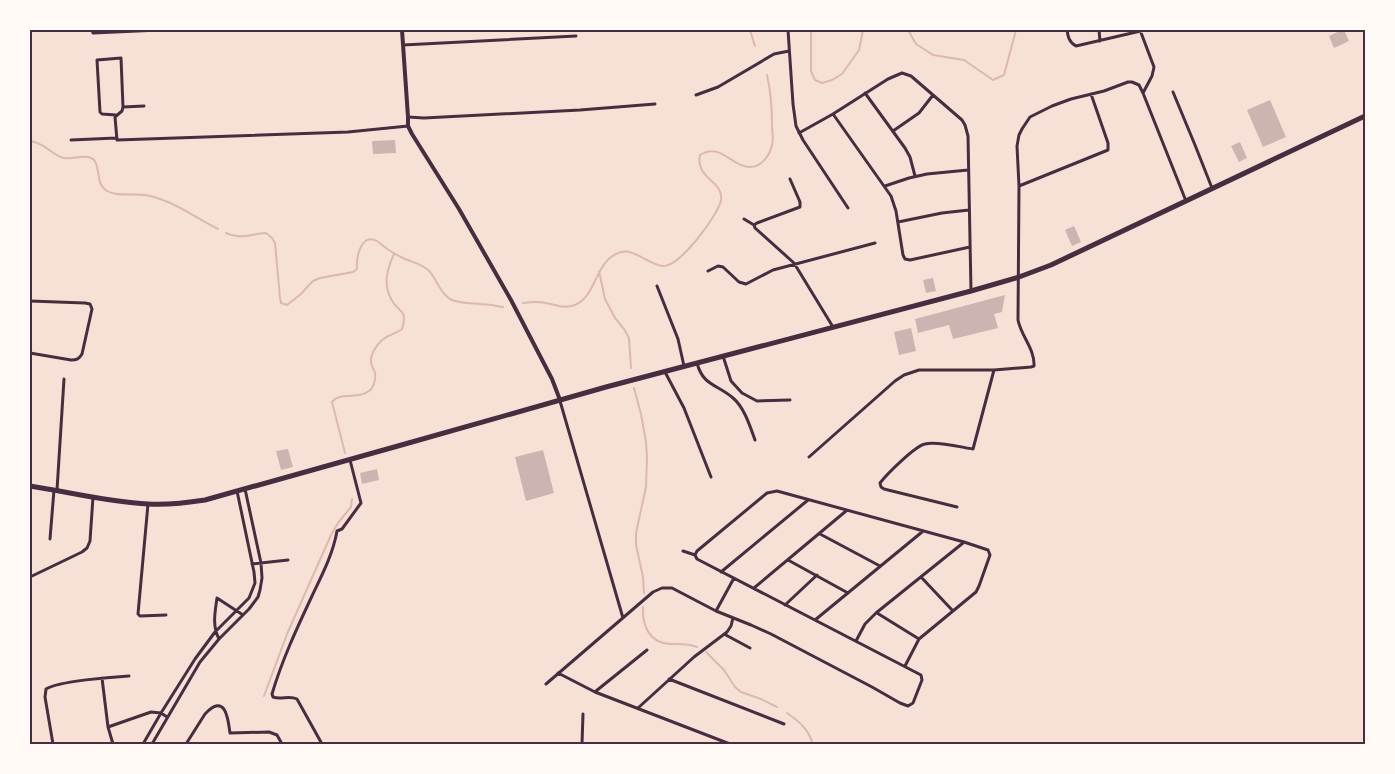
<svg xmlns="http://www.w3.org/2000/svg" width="1395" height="774" font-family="Cabin,sans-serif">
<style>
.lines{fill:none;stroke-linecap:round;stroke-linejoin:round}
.stream{stroke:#dcb8b0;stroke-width:2}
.building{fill:#ccb4b1}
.minor{stroke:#4a2c40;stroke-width:3}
.tertiary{stroke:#4a2c40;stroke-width:4}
.primary{stroke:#4a2c40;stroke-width:5}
.neatline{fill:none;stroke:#4a2c40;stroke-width:2}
</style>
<rect width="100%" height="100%" fill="#f7e1d7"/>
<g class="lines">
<!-- stream -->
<path class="stream" d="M 750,30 L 755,46
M 811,30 L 811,71 L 815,80 L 822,83 L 832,80 L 842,74 L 859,50 L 863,30
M 908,30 L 916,44 L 933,55 L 964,60 L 993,80 L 1004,75 L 1016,30
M 30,141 C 46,143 51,155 64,158 C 73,160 87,153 94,160 C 101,168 95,184 107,191 C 117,197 133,193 145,195 C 151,196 158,198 163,200 C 182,207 200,220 218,229
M 226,233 C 244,240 249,234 266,233 L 272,238 L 275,243 L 280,298 L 281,303 L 287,305 L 301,294 L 308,286 L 313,281 L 320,278 L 353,272 L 357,269 C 356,258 361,232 377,241 C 380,243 383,246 386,248 C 391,252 397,255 403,258 C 411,262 424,264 430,272 C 437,280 440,293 450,299 C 460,304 470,303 480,304 C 488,304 496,306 503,307
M 599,271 L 605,299 L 615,318 L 624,329 L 629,338 L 631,368
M 523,303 C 530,302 538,301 546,303 C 556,305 565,309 575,305 C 598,295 594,260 621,252 C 633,248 650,265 663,266 C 679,268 719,214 721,200 C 724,181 695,179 700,155 C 721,142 730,166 749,167 C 761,168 770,155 772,145 C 774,139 772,132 772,125 C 772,108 771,92 767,75
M 634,388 L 641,414 L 646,442 L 647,458 L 646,487 L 636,533 L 636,545 L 643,577 L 644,593
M 345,453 L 332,402 C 341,391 358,400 369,391 C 374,388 376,378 375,373 C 374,369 371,366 371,362 C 370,355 376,346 381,341 C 386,336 395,334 402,329 C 408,307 399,315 391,299 C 383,284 387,269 394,254
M 643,607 C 642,625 649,643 670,644 C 680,644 688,643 697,647
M 706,652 L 724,670 L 735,687 L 741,692 L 761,699 L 777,707
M 264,696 L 287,634 L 331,535 L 338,523 L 351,507 L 352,499
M 787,713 C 800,722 808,729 813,744"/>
</g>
<!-- building -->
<path class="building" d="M 1342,30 L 1344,30 L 1349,41 L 1334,48 L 1329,36 Z
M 1270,100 L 1286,137 L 1263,147 L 1247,110 Z
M 395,140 L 396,153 L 373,154 L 372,141 Z
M 1240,142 L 1247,158 L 1239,162 L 1231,146 Z
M 1074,226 L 1081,242 L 1072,246 L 1065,230 Z
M 933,278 L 936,291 L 926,293 L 923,280 Z
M 1005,295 L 1002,312 L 994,314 L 998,328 L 953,339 L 949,325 L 918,333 L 915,319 Z
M 911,328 L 916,351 L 899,355 L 894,332 Z
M 288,449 L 293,467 L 281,470 L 276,451 Z
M 543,450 L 554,493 L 526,501 L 515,457 Z
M 377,469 L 379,480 L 362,484 L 360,473 Z"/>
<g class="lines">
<!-- minor -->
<path class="minor" d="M 92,30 L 93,33 L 160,30
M 788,30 L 793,104 L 796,126 L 803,140 L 848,208
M 1067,30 C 1068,37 1069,42 1076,46 L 1145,30
M 1099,30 L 1100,41
M 1140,30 L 1154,67 L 1152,76 L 1143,93 L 1186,201
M 403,45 L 576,36
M 1173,92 L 1195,145 L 1212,188
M 865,93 L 905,148 L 910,157 L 915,176
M 696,95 L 718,87 L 774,54 L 789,51
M 123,107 L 144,106
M 833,114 L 891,196 L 896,211 L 903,255 L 905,259 L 910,260 L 970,247
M 116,115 L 102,114 L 100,112 L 97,60 L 121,58 L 123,107 L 122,111 L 115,117 L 117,140 L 348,132 L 408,126
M 408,117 L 424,118 L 580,110 L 655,104
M 893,131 L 919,113 L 933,95
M 799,133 L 833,114 L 888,79 L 902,73 L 911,76 L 962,120 L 965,125 L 968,136 L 971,291
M 71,140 L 116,138
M 885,186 L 909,178 L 927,174 L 968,170
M 1019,186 L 1108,150 L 1108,143 L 1091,94
M 744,219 L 754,225 L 755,228 L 794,263 L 833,327
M 898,222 L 942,213 L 969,210
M 754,225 L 757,223 L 800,207 L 800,202 L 790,179
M 708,271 L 718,266 L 723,267 L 739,282 L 746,284 L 773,270 L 875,243
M 657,286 L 678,339 L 684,366
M 30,301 L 85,303 L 90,304 L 92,309 L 82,354 C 79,359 77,360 71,360 L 30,353
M 723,356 L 731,381 L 742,393 L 757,401 L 790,400
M 697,363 C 703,386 717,384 733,398 C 744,407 750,426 755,440
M 665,372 L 684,408 L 711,477
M 560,401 L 623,618
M 809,457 L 895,381 L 904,375 L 919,370 L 994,370 L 1031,367 L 1034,366 C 1035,349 1021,336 1018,320 L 1019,186 L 1017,146 L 1019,135 L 1022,129 L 1030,117 L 1052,106 L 1071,99 L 1104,91 L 1128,82 L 1132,82 L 1139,85 L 1143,93
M 57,490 L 64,379
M 148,504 L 138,614 L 140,616 L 166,615
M 957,507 L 884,489 L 881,487 L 880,483 C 887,474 915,446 925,444 C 937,441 960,447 973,449 L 994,370
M 820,534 L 880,566
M 50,539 L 54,490
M 695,555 L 697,551 L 767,493 L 777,491 L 964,542 L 988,550 L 990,555 L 979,586 L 976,592 L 919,639 L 905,666
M 788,560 L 848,593
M 252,564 L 288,560
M 721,572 L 808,500
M 30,577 L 82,552 L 87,548 L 90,541 L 93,497
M 921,577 L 953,611
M 754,588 L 846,511
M 785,605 L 817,575
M 716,611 L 734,578
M 877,613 L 919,639
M 815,620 L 922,532
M 724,634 L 750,648
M 219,639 C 212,626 215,612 217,598 L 243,615
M 856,641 L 865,624 L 876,613 L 963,543
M 558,673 L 595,692 L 730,744
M 102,678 L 108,727 L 113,744
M 669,679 L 784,724
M 546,684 L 653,592 L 662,588 L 672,588 L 716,611 L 751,625 L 771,634 L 872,687 L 900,703 L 908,706 L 913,703 L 922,680 L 921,675 L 697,559 L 695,555 L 683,551
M 596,691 L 647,650
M 638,708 L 694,657 L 727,632 L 731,626 L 733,618
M 108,727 L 151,712 L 161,713 L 167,717
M 53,744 L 45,697 L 46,689 C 59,681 112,677 129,676
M 143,744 L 161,713 L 195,659 L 215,632 L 249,598 L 255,583 L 254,572 L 237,491
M 152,744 L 200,662 L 219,639 L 249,609 L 258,597 L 260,590 L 262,578 L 261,563 L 245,489
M 186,744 L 205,714 C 225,693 228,717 230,733 L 269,732 L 277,735 L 282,744
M 322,744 L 297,699 C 289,695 281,700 273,697 L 272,694 C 282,660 297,628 312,596 C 322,575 333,554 337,531 L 342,529 L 361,503 L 350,460
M 582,744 L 583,714"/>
<!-- tertiary -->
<path class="tertiary" d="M 402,30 L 408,117 L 408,126 L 412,134 L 459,209 L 511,300 L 552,379 L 560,400"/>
<!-- primary -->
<path class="primary" d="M 30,486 C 69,492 108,502 148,504 C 167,505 186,503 205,500 L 405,444 L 606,387 L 971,291 L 1019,277 L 1051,265 L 1365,116"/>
</g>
<!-- border -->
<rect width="1395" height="774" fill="none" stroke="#fffaf5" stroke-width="62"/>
<rect x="31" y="31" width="1333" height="712" class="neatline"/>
</svg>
